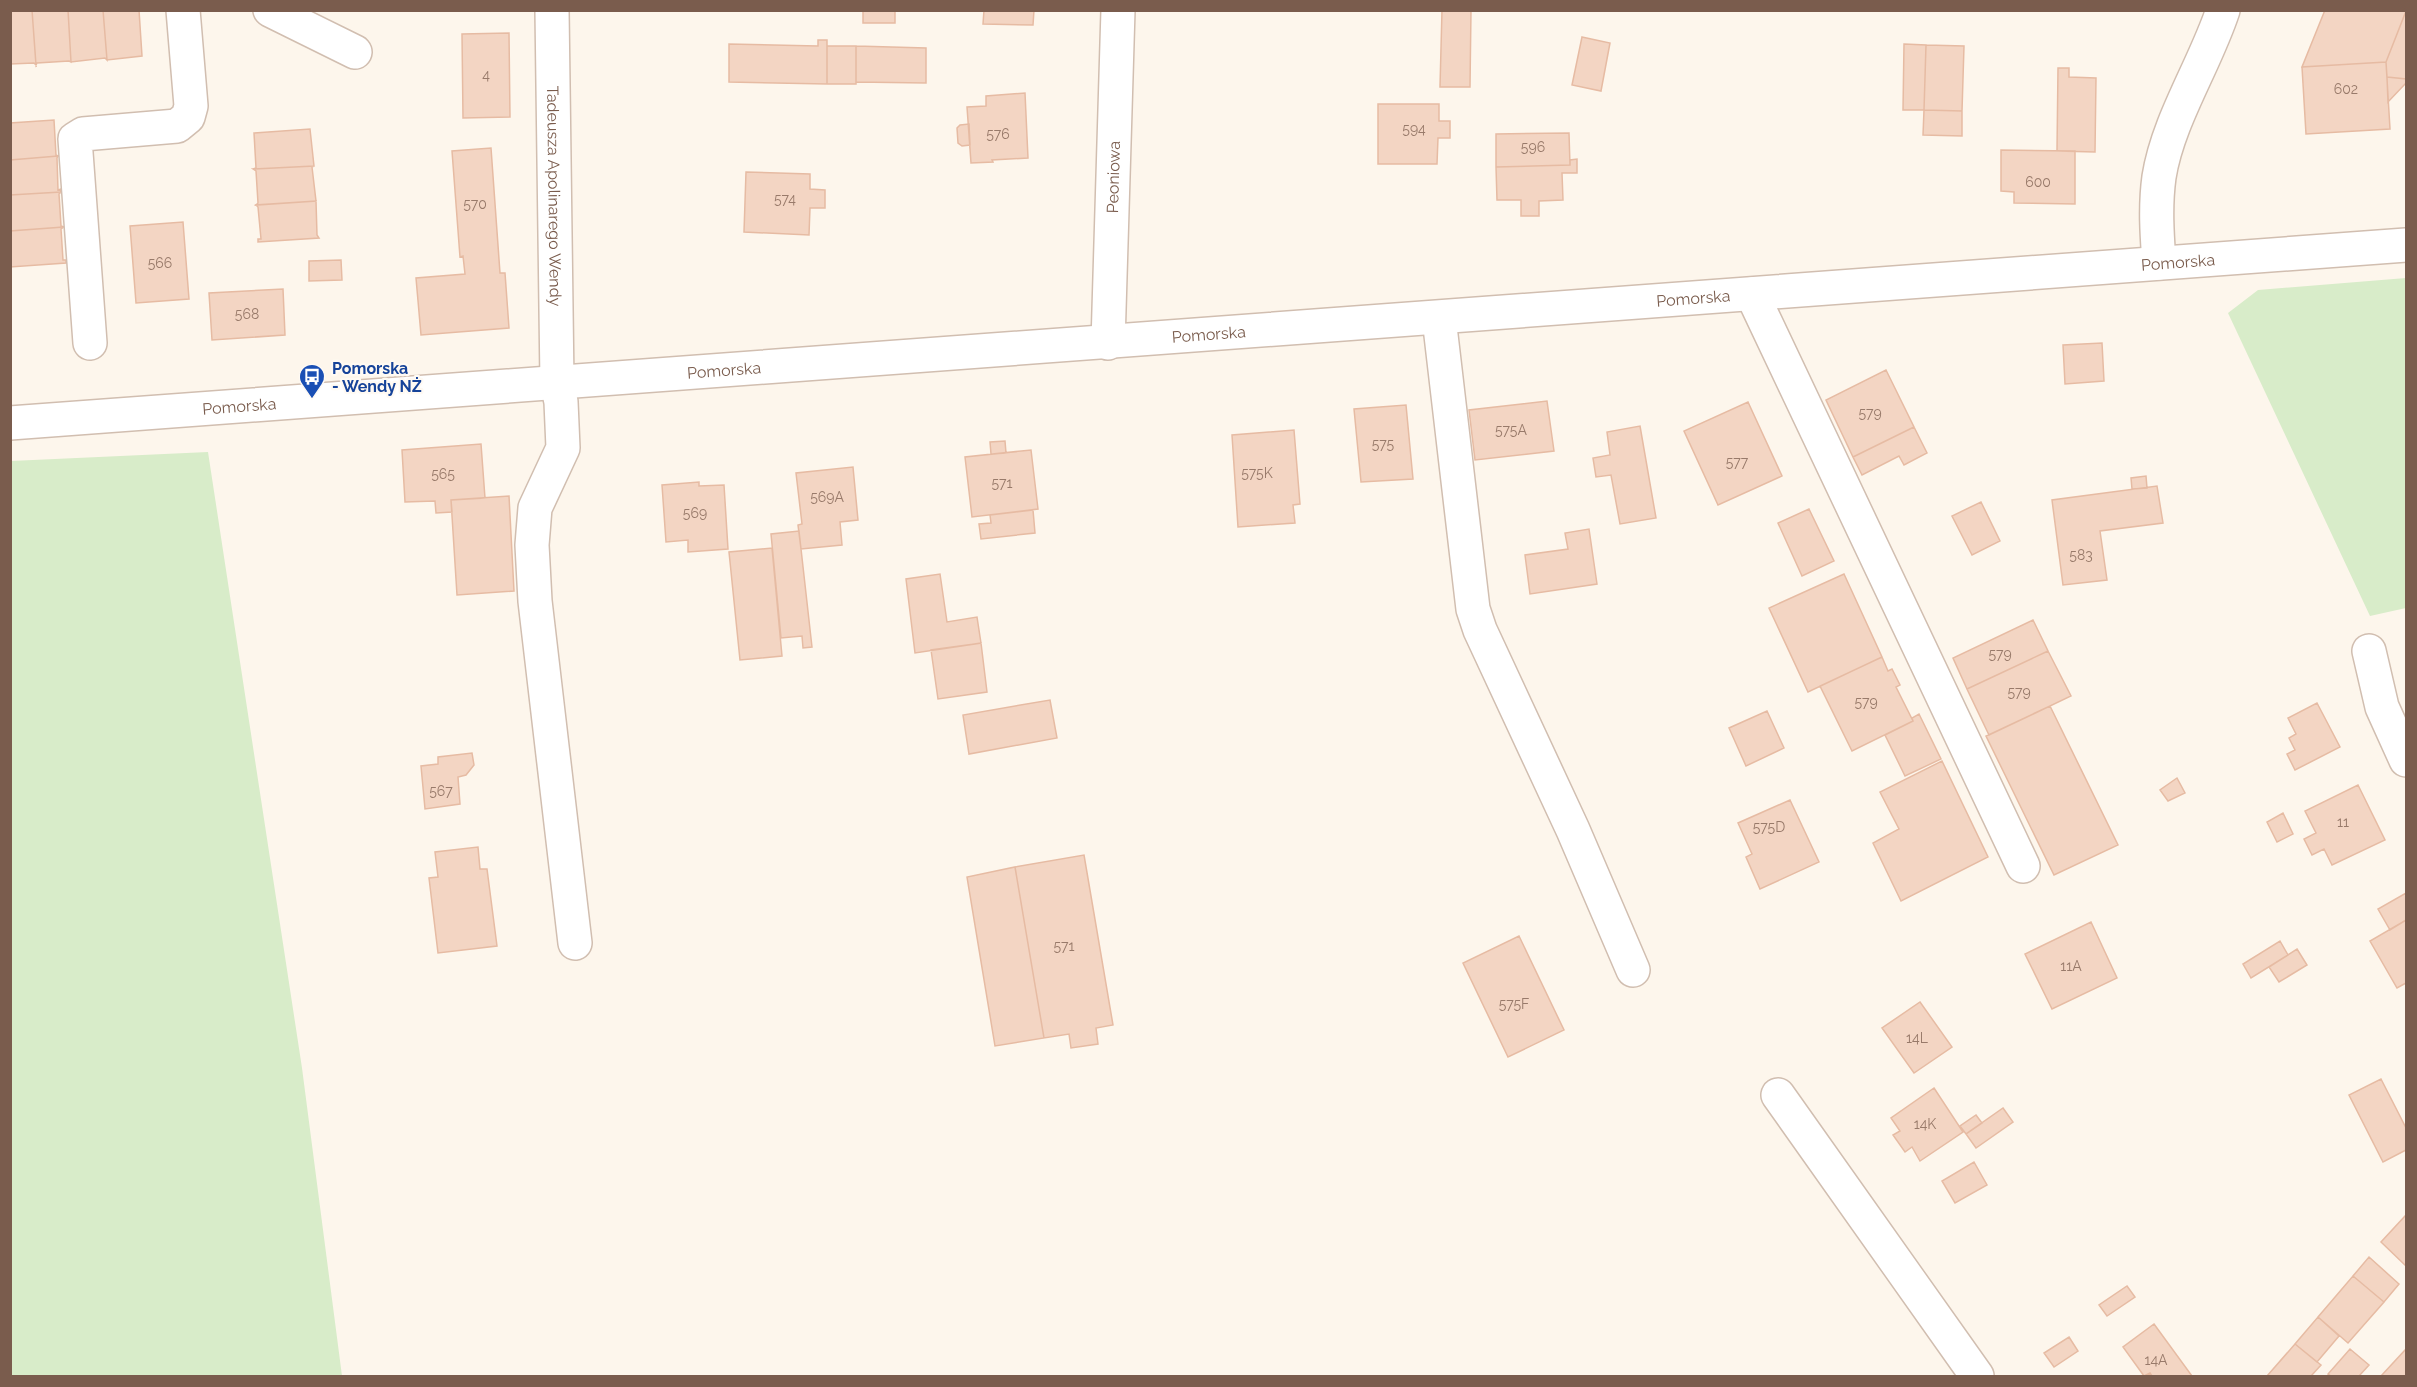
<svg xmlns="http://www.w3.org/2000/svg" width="2417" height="1387" font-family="Raleway,sans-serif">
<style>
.green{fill:#d8ecc9}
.building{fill:#f3d5c3;stroke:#e6bba3;stroke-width:1.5}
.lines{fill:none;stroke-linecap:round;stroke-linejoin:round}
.minor-casing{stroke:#d1beb0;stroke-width:36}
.minor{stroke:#fff;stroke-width:33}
.labels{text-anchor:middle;stroke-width:4.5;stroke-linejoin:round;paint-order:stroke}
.number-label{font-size:14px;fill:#987a6a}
.street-label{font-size:16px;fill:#7a5c4d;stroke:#fffaf3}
.transit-label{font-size:16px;font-weight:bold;fill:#164399;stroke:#fffaf3;text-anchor:start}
</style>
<rect width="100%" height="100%" fill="#fdf6ec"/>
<!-- green -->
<path class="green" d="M 2406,278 L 2406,608 L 2370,616 L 2228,313 L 2258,290 Z
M 208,452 L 302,1068 L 342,1376 L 11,1376 L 11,461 Z"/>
<!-- building -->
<path class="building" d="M 10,10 L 32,10 L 36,65 L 34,63 L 10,64 Z
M 32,10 L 68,10 L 71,62 L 69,61 L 37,63 L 36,65 Z
M 68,10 L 103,10 L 107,60 L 105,58 L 71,62 Z
M 103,10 L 139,10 L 142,56 L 107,60 Z
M 863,10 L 895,10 L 895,23 L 863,23 Z
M 984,10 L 1034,10 L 1033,25 L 983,24 Z
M 1442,10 L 1471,10 L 1470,87 L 1440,87 Z
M 2325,10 L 2406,10 L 2406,11 L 2386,62 L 2302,67 Z
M 2406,11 L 2406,79 L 2387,77 L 2386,62 Z
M 509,33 L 510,117 L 463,118 L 462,34 Z
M 1582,37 L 1610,43 L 1601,91 L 1572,85 Z
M 818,40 L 827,40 L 827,84 L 729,82 L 729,44 L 818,46 Z
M 1904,44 L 1926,45 L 1924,110 L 1903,110 Z
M 1926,45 L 1964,46 L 1962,111 L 1924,110 Z
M 827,46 L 856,46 L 856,84 L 827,84 Z
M 856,46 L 926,48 L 926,83 L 856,82 Z
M 2386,62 L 2390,129 L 2306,134 L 2302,67 Z
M 2058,68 L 2069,68 L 2069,77 L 2096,78 L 2095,152 L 2057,151 Z
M 2387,77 L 2406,79 L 2406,83 L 2388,102 Z
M 1025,93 L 1028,158 L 992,160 L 993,162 L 971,163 L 967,107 L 986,106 L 986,96 Z
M 1378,104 L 1439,104 L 1439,121 L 1450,121 L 1450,138 L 1438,138 L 1437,164 L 1378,164 Z
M 1924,110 L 1962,111 L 1962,136 L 1923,135 Z
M 54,120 L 56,155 L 58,156 L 10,160 L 10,123 Z
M 969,124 L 970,145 L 962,146 L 958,143 L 957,128 L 960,125 Z
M 310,129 L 314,166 L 253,169 L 256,168 L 254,133 Z
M 1569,133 L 1570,165 L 1496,167 L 1496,134 Z
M 491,148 L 500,273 L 505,273 L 509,328 L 421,335 L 416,278 L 465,274 L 463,256 L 460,257 L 452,151 Z
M 2001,150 L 2075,151 L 2075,204 L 2014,203 L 2014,192 L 2001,191 Z
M 58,156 L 57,158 L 58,190 L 61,189 L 61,192 L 10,195 L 10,160 Z
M 1577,159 L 1577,173 L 1562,173 L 1563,200 L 1539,201 L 1539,216 L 1521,216 L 1521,200 L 1497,200 L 1496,167 L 1570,165 L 1570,160 Z
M 314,166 L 312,167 L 316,201 L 256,205 L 258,203 L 256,171 L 253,169 Z
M 746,172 L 810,174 L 810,189 L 825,190 L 825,208 L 810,208 L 809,235 L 744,232 Z
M 61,192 L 59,194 L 61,226 L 64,227 L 10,231 L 10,195 Z
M 316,201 L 317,235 L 319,238 L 258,242 L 258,239 L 261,239 L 258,207 L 256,205 Z
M 183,222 L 189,299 L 136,303 L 130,226 Z
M 64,227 L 61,229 L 63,260 L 66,260 L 66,263 L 10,267 L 10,231 Z
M 341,260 L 342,280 L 309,281 L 309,261 Z
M 283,289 L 285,335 L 212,340 L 209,293 Z
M 2102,343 L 2104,381 L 2065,384 L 2063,345 Z
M 1886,370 L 1914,427 L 1853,457 L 1826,400 Z
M 1547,401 L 1554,451 L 1475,460 L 1469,410 Z
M 1748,402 L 1782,476 L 1718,505 L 1684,431 Z
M 1406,405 L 1413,479 L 1361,482 L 1354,409 Z
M 1640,426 L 1656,518 L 1620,524 L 1611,475 L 1596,477 L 1593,458 L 1610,455 L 1607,432 Z
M 1914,427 L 1927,453 L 1904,465 L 1899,456 L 1862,475 L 1853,457 Z
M 1294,430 L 1300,504 L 1293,505 L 1295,523 L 1238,527 L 1232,435 Z
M 1005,441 L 1006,453 L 991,454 L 990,442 Z
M 481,444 L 485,498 L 451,500 L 452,512 L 436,513 L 435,501 L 405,502 L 402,450 Z
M 1031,450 L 1038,509 L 972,517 L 965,457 Z
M 853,467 L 858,520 L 840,522 L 842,545 L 801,549 L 798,525 L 802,524 L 796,473 Z
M 2146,476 L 2147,488 L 2132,489 L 2131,478 Z
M 699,482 L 699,486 L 724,485 L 728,549 L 688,552 L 688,540 L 666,542 L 662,485 Z
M 2157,486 L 2163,523 L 2100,531 L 2107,580 L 2063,585 L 2052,500 Z
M 509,496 L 514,591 L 457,595 L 451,500 Z
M 1981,502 L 2000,541 L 1972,555 L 1952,516 Z
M 1809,509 L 1834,561 L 1802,576 L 1778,523 Z
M 1033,510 L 1035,533 L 981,539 L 979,524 L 991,523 L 990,515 Z
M 1589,529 L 1597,584 L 1530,594 L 1525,555 L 1568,549 L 1565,533 Z
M 799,531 L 812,647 L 803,648 L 802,636 L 781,638 L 771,534 Z
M 772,548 L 782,656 L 740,660 L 729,552 Z
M 940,574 L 947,622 L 977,617 L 981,643 L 915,653 L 906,579 Z
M 1844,574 L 1882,657 L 1808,692 L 1769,608 Z
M 2033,620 L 2048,651 L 1967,689 L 1953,658 Z
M 981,643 L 987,692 L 938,699 L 931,650 Z
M 2048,651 L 2071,696 L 1989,735 L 1967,689 Z
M 1882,657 L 1888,671 L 1892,669 L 1900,685 L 1896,687 L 1913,721 L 1852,751 L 1820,686 Z
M 1050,700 L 1057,738 L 969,754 L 963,715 Z
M 2317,703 L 2340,747 L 2295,770 L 2287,754 L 2295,750 L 2289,738 L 2296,734 L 2288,718 Z
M 2050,706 L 2118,845 L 2054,875 L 1986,736 Z
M 1767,711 L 1784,748 L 1746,766 L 1729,728 Z
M 1919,714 L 1941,759 L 1905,776 L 1885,735 L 1913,721 L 1912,718 Z
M 472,753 L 474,765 L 466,775 L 458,777 L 460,804 L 425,809 L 421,766 L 438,764 L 438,757 Z
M 1942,761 L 1988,857 L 1901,901 L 1873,843 L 1899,829 L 1880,792 Z
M 2177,778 L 2185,793 L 2168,801 L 2160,790 Z
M 2358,785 L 2385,840 L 2332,865 L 2324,849 L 2312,855 L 2304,839 L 2316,833 L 2305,811 Z
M 1790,800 L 1819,862 L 1760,889 L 1746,857 L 1752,854 L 1738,823 Z
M 2283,813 L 2293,834 L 2277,842 L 2267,822 Z
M 478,847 L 480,869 L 487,869 L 497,946 L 438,953 L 429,878 L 438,877 L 435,852 Z
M 1084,855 L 1113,1025 L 1096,1028 L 1098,1044 L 1071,1048 L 1069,1034 L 1044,1038 L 1015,867 Z
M 1015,867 L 1044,1038 L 995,1046 L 967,877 Z
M 2406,893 L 2406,920 L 2390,930 L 2378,909 Z
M 2406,920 L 2406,983 L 2397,988 L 2370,941 Z
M 2091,922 L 2117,978 L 2052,1009 L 2025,954 Z
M 1519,936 L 1564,1030 L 1508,1057 L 1463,963 Z
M 2280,941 L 2288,955 L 2251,978 L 2243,964 Z
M 2297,949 L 2307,965 L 2279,982 L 2269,967 Z
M 1920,1002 L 1952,1047 L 1914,1073 L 1882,1028 Z
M 2381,1079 L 2406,1128 L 2406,1150 L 2383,1162 L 2349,1095 Z
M 1934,1088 L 1963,1132 L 1920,1161 L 1912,1147 L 1905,1152 L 1893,1135 L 1900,1131 L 1891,1118 Z
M 2003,1108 L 2013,1122 L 1976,1148 L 1966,1134 Z
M 1976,1115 L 1982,1123 L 1966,1134 L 1960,1126 Z
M 1974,1162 L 1987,1185 L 1955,1203 L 1942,1181 Z
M 2406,1215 L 2406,1266 L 2381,1242 Z
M 2369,1257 L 2399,1284 L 2384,1302 L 2353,1276 Z
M 2353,1276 L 2384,1302 L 2348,1343 L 2318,1317 Z
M 2127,1286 L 2135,1297 L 2107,1316 L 2099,1305 Z
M 2318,1317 L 2339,1336 L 2317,1362 L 2295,1344 Z
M 2154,1324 L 2192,1376 L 2152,1376 L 2150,1373 L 2144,1376 L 2123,1347 Z
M 2069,1337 L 2078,1351 L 2054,1367 L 2044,1353 Z
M 2295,1344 L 2321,1365 L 2311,1376 L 2267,1376 Z
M 2350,1349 L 2369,1365 L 2359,1376 L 2331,1376 L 2328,1374 Z
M 2406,1349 L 2406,1376 L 2381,1376 Z"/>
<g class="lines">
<defs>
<g id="minor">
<path d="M 270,10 L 355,52"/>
<path id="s1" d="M 552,10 L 557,383 L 561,402 L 563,448 L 535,508 L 532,545 L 535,601 L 575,943"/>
<path d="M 2159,263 C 2157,235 2155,206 2159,177 C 2168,120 2205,65 2223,10"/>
<path d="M 1752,294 L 2023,866"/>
<path d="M 1439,318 L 1473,609 L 1480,630 L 1573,830 L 1633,970"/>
<path d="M 90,343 L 75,139 L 83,134 L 177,126 L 188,117 L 191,106 L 183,10"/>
<path id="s2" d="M 1108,343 L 1118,10"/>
<path id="s3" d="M 10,423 L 2406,245"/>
<path d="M 2369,651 L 2382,707 L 2406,760"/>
<path d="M 1778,1095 L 1977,1376"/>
</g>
</defs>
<!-- minor casing -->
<use href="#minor" class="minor-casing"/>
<!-- minor -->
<use href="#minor" class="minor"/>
</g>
<!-- icons -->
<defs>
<symbol id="bus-pin" viewBox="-11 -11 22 30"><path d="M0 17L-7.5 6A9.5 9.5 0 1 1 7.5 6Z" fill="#1a4fb4" stroke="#fffaf3"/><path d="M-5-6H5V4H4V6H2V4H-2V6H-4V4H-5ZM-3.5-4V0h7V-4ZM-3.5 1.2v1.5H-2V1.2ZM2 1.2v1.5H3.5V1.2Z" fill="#fff"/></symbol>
</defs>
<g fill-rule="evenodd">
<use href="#bus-pin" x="297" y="362" width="30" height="40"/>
</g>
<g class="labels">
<!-- number labels -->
<g class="number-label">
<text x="486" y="80">4</text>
<text x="2346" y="94">602</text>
<text x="1414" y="134">594</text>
<text x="998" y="139">576</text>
<text x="1533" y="152">596</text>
<text x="2038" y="187">600</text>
<text x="785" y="204">574</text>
<text x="475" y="209">570</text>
<text x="160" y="268">566</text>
<text x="247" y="319">568</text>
<text x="1870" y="418">579</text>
<text x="1511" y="435">575A</text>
<text x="1383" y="449">575</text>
<text x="1737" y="467">577</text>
<text x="1257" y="478">575K</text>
<text x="443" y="479">565</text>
<text x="1002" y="488">571</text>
<text x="827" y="502">569A</text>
<text x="695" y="518">569</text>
<text x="2081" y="560">583</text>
<text x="2000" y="659">579</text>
<text x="2019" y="697">579</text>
<text x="1866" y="707">579</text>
<text x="441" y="796">567</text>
<text x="2343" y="827">11</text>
<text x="1769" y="832">575D</text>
<text x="1064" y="951">571</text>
<text x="2071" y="971">11A</text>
<text x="1514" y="1009">575F</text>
<text x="1917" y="1043">14L</text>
<text x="1925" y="1129">14K</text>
<text x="2156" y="1365">14A</text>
</g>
<!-- street labels -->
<g class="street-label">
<text dy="6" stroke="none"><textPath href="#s2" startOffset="166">Peoniowa</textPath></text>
<text dy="6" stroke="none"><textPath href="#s1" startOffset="186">Tadeusza Apolinarego Wendy</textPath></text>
<text dy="6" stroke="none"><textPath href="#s3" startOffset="2174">Pomorska</textPath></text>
<text dy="6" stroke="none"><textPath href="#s3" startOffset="1688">Pomorska</textPath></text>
<text dy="6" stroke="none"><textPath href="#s3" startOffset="1202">Pomorska</textPath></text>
<text dy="6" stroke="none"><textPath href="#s3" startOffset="716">Pomorska</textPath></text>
<text dy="6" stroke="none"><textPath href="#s3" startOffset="230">Pomorska</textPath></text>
</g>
<!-- transit labels -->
<g class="transit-label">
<text x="332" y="374">Pomorska<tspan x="332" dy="18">- Wendy NŻ</tspan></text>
</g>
</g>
<!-- border -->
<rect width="2417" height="1387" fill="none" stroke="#7a5c4d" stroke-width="24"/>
</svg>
